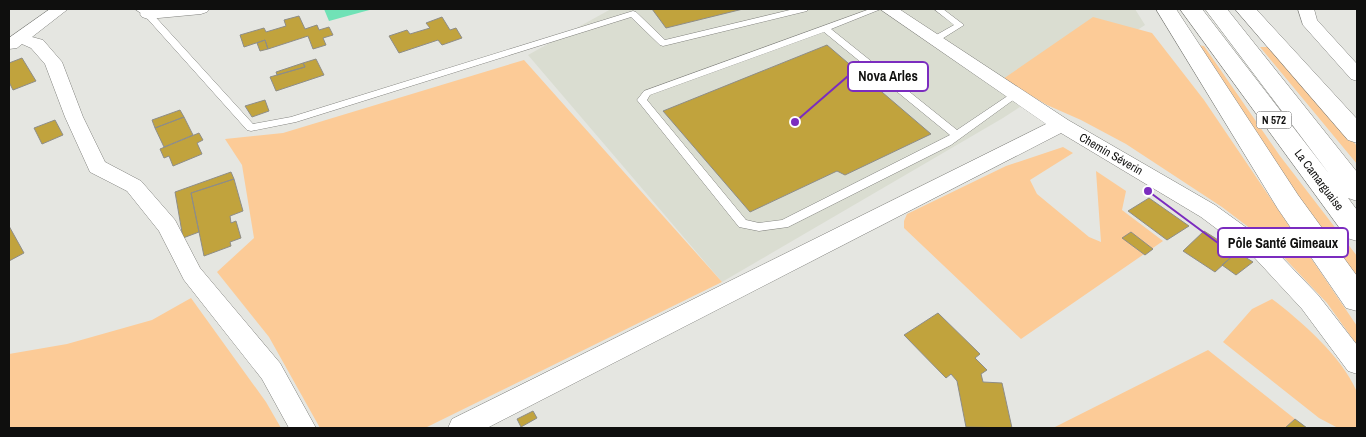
<svg xmlns="http://www.w3.org/2000/svg" width="1366" height="437" font-family="'Archivo Narrow',sans-serif">
<style>
.built{fill:#daddd1}
.green{fill:#fccb97}
.water{fill:#70e2b6}
.building{fill:#c1a33d;stroke:#8e8d88}
.lines{fill:none;stroke-linecap:round;stroke-linejoin:round}
.lane-casing{stroke:#80817d;stroke-width:1}
.street-casing{stroke:#80817d;stroke-width:1}
.highway-casing{stroke:#80817d;stroke-width:1}
.lane{fill:#fff;fill-rule:evenodd}
.street{fill:#fff;fill-rule:evenodd}
.highway{fill:#fff;fill-rule:evenodd}
.labels{text-anchor:middle;stroke-width:5;stroke-linejoin:round;paint-order:stroke}
.shield{fill:#fff;stroke:#575756;stroke-width:1}
.shield-label{font-size:11px;font-weight:bold;fill:#0f0f0e}
.street-label{font-size:12px;fill:#0f0f0e;stroke:#fff}
.leader{fill:none;stroke:#7b2cbf;stroke-width:2}
.callout-dot{fill:#7b2cbf;stroke:#fff;stroke-width:2}
.callout{fill:#fff;stroke:#7b2cbf;stroke-width:2}
.callout-label{font-size:14px;text-anchor:middle;font-weight:bold;fill:#0f0f0e}
</style>
<rect width="100%" height="100%" fill="#e5e6e1"/>
<!-- built -->
<path class="built" d="M 611,9 L 1135,9 L 1145,25 L 1003,118 L 722,282 L 528,55 Z"/>
<!-- green -->
<path class="green" d="M 1093,17 L 1152,33 L 1204,100 L 1357,326 L 1357,345 L 1327,303 L 1272,245 L 1222,207 L 1126,144 L 1081,120 L 1047,105 L 1003,79 Z
M 1197,45 L 1204,46 L 1280,156 L 1357,256 L 1357,284 Z
M 1260,47 L 1270,47 L 1357,146 L 1357,164 Z
M 524,60 L 722,282 L 425,428 L 320,428 L 269,337 L 217,272 L 254,238 L 242,165 L 225,139 L 283,133 Z
M 1063,147 L 1073,153 L 1030,180 L 1037,194 L 1089,237 L 1101,242 L 1096,171 L 1126,191 L 1122,210 L 1163,241 L 1021,339 L 904,228 L 904,221 L 907,214 L 1006,166 Z
M 191,298 L 266,402 L 281,428 L 9,428 L 9,354 L 67,344 L 152,320 Z
M 1272,299 C 1300,320 1342,357 1356,390 C 1361,399 1357,417 1357,428 L 1338,428 L 1319,418 L 1223,342 L 1252,309 Z
M 1208,350 L 1295,419 L 1285,428 L 1053,428 Z"/>
<!-- water -->
<path class="water" d="M 324,9 L 373,9 L 329,21 Z"/>
<!-- building -->
<path class="building" d="M 652,9 L 743,9 L 666,28 Z
M 299,16 L 305,29 L 317,25 L 319,30 L 329,27 L 333,35 L 323,38 L 326,45 L 313,49 L 308,36 L 268,49 L 265,40 L 244,47 L 240,35 L 264,28 L 266,32 L 286,26 L 284,20 Z
M 442,17 L 450,30 L 456,28 L 462,38 L 442,45 L 438,40 L 399,53 L 389,36 L 407,30 L 410,34 L 430,28 L 426,23 Z
M 265,40 L 268,49 L 260,51 L 257,43 Z
M 827,45 L 931,134 L 845,175 L 837,171 L 750,212 L 663,111 Z
M 22,58 L 36,81 L 13,90 L 9,82 L 9,63 Z
M 316,59 L 324,75 L 276,91 L 270,77 L 305,67 L 303,63 Z
M 303,63 L 305,67 L 277,75 L 276,72 Z
M 265,100 L 269,111 L 252,117 L 245,106 Z
M 180,110 L 184,117 L 155,128 L 152,120 Z
M 184,117 L 193,135 L 164,147 L 155,128 Z
M 55,120 L 63,135 L 42,144 L 34,128 Z
M 199,133 L 203,140 L 197,143 L 202,154 L 173,166 L 169,156 L 164,158 L 160,149 Z
M 231,172 L 234,179 L 191,193 L 199,232 L 183,238 L 175,192 Z
M 234,179 L 243,211 L 230,216 L 231,223 L 236,221 L 241,238 L 230,242 L 231,246 L 204,256 L 191,193 Z
M 1149,198 L 1189,226 L 1167,240 L 1128,211 Z
M 9,226 L 24,253 L 9,261 Z
M 1204,231 L 1237,252 L 1215,272 L 1183,251 Z
M 1131,232 L 1153,249 L 1145,255 L 1122,238 Z
M 1237,252 L 1253,262 L 1236,275 L 1222,265 Z
M 938,313 L 980,354 L 975,358 L 987,370 L 981,374 L 983,382 L 1002,383 L 1012,428 L 966,427 L 957,381 L 951,374 L 946,378 L 904,335 Z
M 533,411 L 537,418 L 521,427 L 517,419 Z
M 1295,419 L 1307,428 L 1285,428 Z"/>
<g class="lines">
<defs>
<path id="lane" d="M 135,9 L 145,9 L 151,12 L 253,124 L 291,117 L 633,11 L 636,12 L 665,40 L 794,9 L 808,9 L 807,11 L 663,46 L 660,45 L 631,17 L 296,122 L 251,131 L 247,130 L 145,16 Z
M 870,9 L 881,9 L 831,29 L 957,130 L 1012,93 L 1018,93 L 1020,95 L 951,145 L 788,227 L 759,231 L 739,227 L 637,100 L 644,91 ZM 824,32 L 950,135 L 782,220 L 759,223 L 746,220 L 647,100 L 650,95 Z
M 934,9 L 943,9 L 964,25 L 937,42 L 931,42 L 931,38 L 954,25 Z"/>
<path id="street" d="M 50,9 L 68,9 L 32,37 L 43,40 L 62,62 L 83,117 L 105,162 L 141,181 L 175,220 L 200,268 L 280,363 L 316,428 L 289,428 L 262,379 L 184,280 L 159,231 L 127,191 L 90,172 L 65,117 L 45,64 L 31,48 L 22,44 L 17,48 L 9,49 L 9,38 Z
M 151,9 L 209,9 L 207,12 L 201,14 L 148,19 L 142,17 L 140,14 L 142,11 Z
M 880,9 L 899,9 L 1068,120 L 1215,205 L 1269,244 L 1318,295 L 1357,345 L 1357,374 L 1348,371 L 1302,309 L 1253,256 L 1201,217 L 1061,133 L 487,428 L 448,428 L 452,419 L 1046,124 Z
M 1298,9 L 1314,9 L 1317,20 L 1357,64 L 1357,81 L 1351,79 L 1303,25 Z"/>
<path id="highway" d="M 1156,9 L 1176,9 L 1298,195 L 1357,276 L 1357,311 L 1346,308 L 1278,209 Z
M 1180,9 L 1202,9 L 1330,175 L 1205,9 L 1227,9 L 1357,172 L 1357,201 L 1348,198 L 1357,210 L 1357,241 L 1347,238 Z
M 1235,9 L 1256,9 L 1357,119 L 1357,143 L 1348,140 Z"/>
</defs>
<!-- lane casing -->
<use href="#lane" class="lane-casing"/>
<!-- street casing -->
<use href="#street" class="street-casing"/>
<!-- highway casing -->
<use href="#highway" class="highway-casing"/>
<!-- lane -->
<use href="#lane" class="lane"/>
<!-- street -->
<use href="#street" class="street"/>
<!-- highway -->
<use href="#highway" class="highway"/>
</g>
<g class="labels">
<!-- shield labels -->
<rect class="shield" x="1256.5" y="111.5" width="35" height="17" rx="4"/>
<g class="shield-label">
<text x="1274" y="124">N 572</text>
</g>
<!-- street labels -->
<g class="street-label">
<text transform="translate(1111 154) rotate(30)" y="4">Chemin Séverin</text>
<text transform="translate(1319 180) rotate(53)" y="4">La Camarguaise</text>
</g>
</g>
<!-- callouts -->
<path class="leader" d="M795 122L848 76M1148 191L1218 243"/>
<g class="callout-dot">
<circle cx="795" cy="122" r="5"/>
<circle cx="1148" cy="191" r="5"/>
</g>
<g class="callout">
<rect x="848" y="62" width="80" height="29" rx="5"/>
<rect x="1218" y="228" width="130" height="29" rx="5"/>
</g>
<g class="callout-label">
<text x="888" y="81">Nova Arles</text>
<text x="1283" y="248">Pôle Santé Gimeaux</text>
</g>
<!-- border -->
<rect width="1366" height="437" fill="none" stroke="#0f0f0e" stroke-width="20"/>
</svg>
